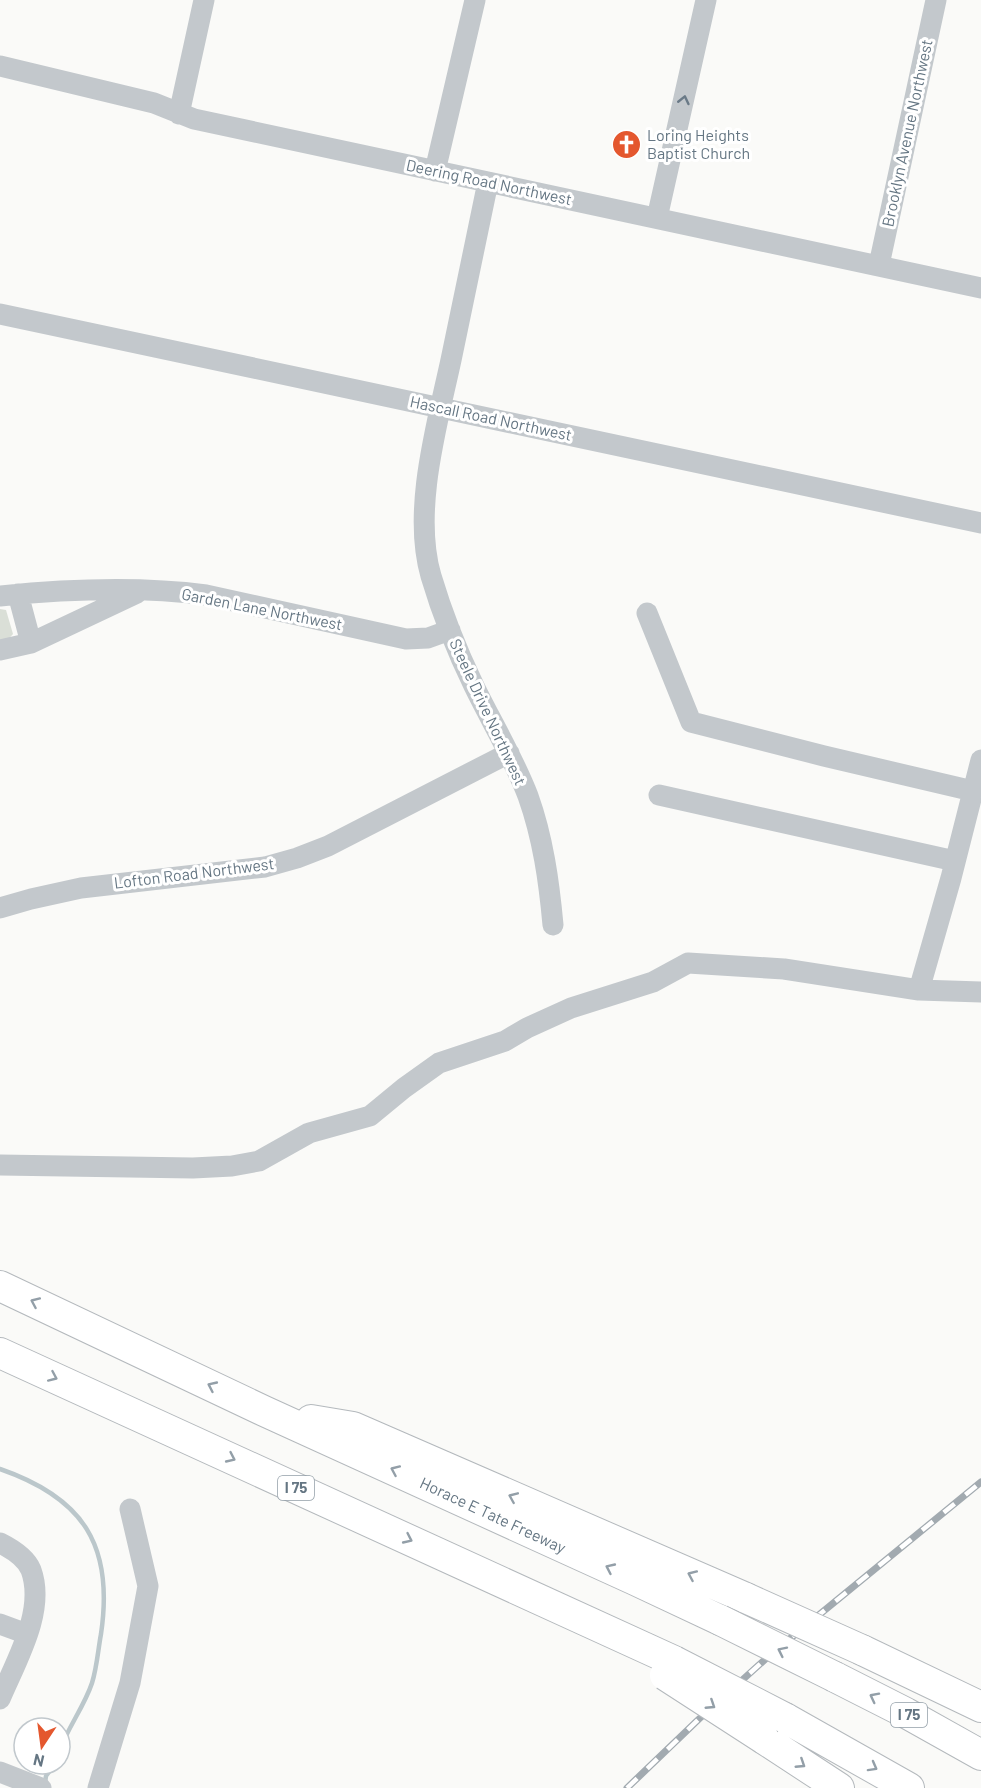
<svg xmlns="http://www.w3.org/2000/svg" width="981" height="1788" font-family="Barlow,sans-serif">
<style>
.green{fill:#dadfd7}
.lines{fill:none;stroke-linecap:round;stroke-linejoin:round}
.stream{stroke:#bbc7cb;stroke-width:4.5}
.highway-casing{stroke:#b4b9bd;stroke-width:32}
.minor{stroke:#c3c8cc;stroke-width:21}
.highway{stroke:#fff;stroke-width:30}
.rail-casing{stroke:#a2aab0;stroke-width:7}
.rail{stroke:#fff;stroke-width:4.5;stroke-dasharray:14;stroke-linecap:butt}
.highway-bridge-casing{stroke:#b4b9bd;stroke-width:32;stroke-linecap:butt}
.highway-bridge{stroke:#fff;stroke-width:30}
.oneway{stroke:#6a7a87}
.oneway2{stroke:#939fa8}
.labels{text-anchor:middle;stroke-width:6;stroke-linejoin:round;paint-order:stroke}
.shield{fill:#fff;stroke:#939fa8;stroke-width:1.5}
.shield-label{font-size:15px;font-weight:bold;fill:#657683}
.street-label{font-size:16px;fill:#657683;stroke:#fff}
.poi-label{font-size:16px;fill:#657683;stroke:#fff;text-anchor:start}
</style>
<rect width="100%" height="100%" fill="#fafaf8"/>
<!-- green -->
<path class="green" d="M 0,609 L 6,610 L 13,634 L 5,643 L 0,644 Z"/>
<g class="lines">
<!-- stream -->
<path class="stream" d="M 0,1469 C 84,1498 114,1546 101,1634 C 98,1650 97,1667 92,1683 C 84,1707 68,1727 60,1750
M 45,1783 L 46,1776 L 55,1764"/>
<defs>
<path id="highway" d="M 0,1286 L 264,1411 L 635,1580 L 720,1620
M 0,1353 L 674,1661
M 311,1420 L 353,1427 L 746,1598
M 862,1650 L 981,1707
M 835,1677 L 906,1713 L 981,1755
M 785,1718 L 909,1788
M 764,1739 L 839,1788"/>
</defs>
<!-- highway casing -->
<use href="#highway" class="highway-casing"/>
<!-- minor -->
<path class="minor" d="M 0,66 L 154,103 L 194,119 L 981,288
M 179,114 L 204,0
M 435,171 L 475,0
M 488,182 C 476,242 463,301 451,360 C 437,425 412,511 431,576 C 442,613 457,651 474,686 C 492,723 513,757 528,796 C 543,838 549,881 553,925
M 657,218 L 706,0
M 879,265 L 936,0
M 0,314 L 981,523
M 18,594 L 31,643
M 0,596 C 68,589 138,586 206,595 L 406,639 L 428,638 L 450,630
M 647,613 L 691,722 L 824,756 L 973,791
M 0,650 L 31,643 L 137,593
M 659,795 L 955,861
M 0,908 L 31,899 L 81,888 L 265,867 L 297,858 L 328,846 L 509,753
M 919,990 L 951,878 L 981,760
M 0,1165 L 193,1168 L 232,1166 L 259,1161 L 309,1133 L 370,1116 L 404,1088 L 439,1063 L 505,1041 L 527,1028 L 571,1008 L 653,982 L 688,963 L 784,969 L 919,990 L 981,992
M 0,1543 C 12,1549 26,1558 31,1570 C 46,1611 16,1661 0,1699
M 0,1624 L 27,1634
M 0,1772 L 41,1788
M 98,1788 L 130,1683 L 148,1586 L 130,1509"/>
<!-- highway -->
<use href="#highway" class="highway"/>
<defs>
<path id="rail" d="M 627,1788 L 699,1719 L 770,1655 L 981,1482"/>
</defs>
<!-- rail casing -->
<use href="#rail" class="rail-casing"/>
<!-- rail -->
<use href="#rail" class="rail"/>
<defs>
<path id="highway-bridge" d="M 746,1598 L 862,1650
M 720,1620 L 835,1677
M 674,1661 L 785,1718
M 665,1675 L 764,1739"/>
</defs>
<!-- highway-bridge casing -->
<use href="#highway-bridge" class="highway-bridge-casing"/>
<!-- highway-bridge -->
<use href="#highway-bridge" class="highway-bridge"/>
</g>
<!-- one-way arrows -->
<defs><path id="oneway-chevron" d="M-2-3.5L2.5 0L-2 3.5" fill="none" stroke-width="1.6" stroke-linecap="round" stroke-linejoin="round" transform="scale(1.5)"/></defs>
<use class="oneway" href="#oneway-chevron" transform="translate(684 100) rotate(-77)"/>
<g class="oneway2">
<use href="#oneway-chevron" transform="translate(35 1302) rotate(-156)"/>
<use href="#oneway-chevron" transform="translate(53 1377) rotate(24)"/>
<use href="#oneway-chevron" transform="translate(212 1386) rotate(-155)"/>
<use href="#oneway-chevron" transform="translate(231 1458) rotate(25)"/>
<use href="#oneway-chevron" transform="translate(395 1470) rotate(-156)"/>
<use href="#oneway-chevron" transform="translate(513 1497) rotate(-157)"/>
<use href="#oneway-chevron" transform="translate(408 1539) rotate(25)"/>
<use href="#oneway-chevron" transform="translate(610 1568) rotate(-155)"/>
<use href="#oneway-chevron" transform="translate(692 1575) rotate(-156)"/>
<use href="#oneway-chevron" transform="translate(782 1651) rotate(-154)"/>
<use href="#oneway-chevron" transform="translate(874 1697) rotate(-153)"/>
<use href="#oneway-chevron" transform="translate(711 1705) rotate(33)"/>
<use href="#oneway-chevron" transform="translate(801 1764) rotate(33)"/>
<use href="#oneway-chevron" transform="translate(873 1767) rotate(29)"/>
</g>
<!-- icons -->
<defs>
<symbol id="church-disc" viewBox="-11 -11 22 22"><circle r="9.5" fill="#e4572e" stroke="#fff"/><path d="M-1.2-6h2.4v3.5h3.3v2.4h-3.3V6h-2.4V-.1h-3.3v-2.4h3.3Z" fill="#fff"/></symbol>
</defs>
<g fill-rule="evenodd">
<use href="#church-disc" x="610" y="128" width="33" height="33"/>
</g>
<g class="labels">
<!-- shield labels -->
<g class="shield">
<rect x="278" y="1476" width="36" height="24" rx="4.5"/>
<rect x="891" y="1703" width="36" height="24" rx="4.5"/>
</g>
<g class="shield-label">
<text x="296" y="1493">I 75</text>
<text x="909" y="1720">I 75</text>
</g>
<!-- street labels -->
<g class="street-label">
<text transform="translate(907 133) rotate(-78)" y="6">Brooklyn Avenue Northwest</text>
<text transform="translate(489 182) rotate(12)" y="6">Deering Road Northwest</text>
<text transform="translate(491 418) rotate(12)" y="6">Hascall Road Northwest</text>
<text transform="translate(262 609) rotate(11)" y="6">Garden Lane Northwest</text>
<text transform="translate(488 712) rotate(65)" y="6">Steele Drive Northwest</text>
<text transform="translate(194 873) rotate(-7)" y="6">Lofton Road Northwest</text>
<text transform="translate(493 1515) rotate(25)" y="6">Horace E Tate Freeway</text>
</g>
<!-- poi labels -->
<g class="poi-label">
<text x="647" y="141">Loring Heights<tspan x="647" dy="18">Baptist Church</tspan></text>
</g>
</g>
<!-- north arrow -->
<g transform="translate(42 1746) rotate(193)"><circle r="28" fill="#ffffff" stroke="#c1c8cd" stroke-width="1.5"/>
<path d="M0-4.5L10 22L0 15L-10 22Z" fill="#e4572e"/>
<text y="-9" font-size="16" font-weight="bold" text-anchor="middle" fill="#657683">N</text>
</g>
</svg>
